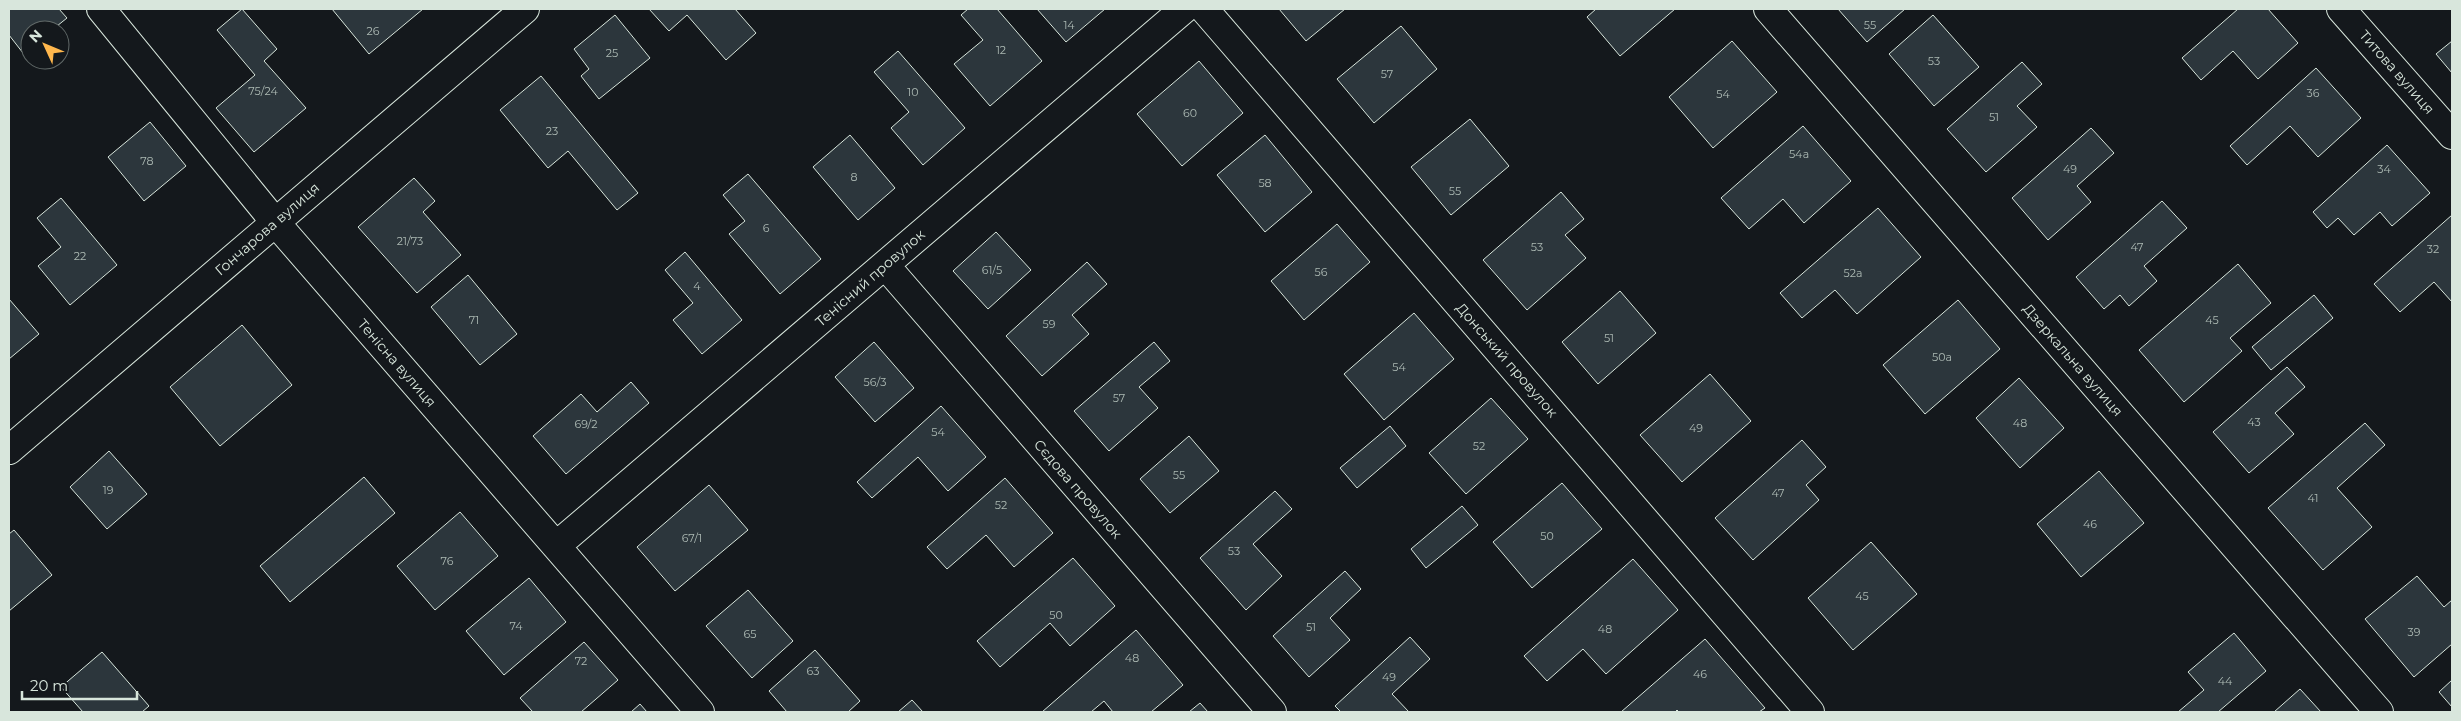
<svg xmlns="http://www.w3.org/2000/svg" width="2461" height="721" font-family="Montserrat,sans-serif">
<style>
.building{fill:#2c363c;stroke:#d8e6dc}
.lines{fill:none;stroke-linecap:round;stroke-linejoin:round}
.street-casing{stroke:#d8e6dc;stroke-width:30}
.street{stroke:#14181c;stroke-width:28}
.labels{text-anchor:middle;stroke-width:4;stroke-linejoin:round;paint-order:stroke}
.number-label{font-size:11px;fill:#adbab4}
.street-label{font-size:14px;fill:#d8e6dc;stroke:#14181c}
</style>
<rect width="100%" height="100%" fill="#14181c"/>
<!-- building -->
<path class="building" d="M 9,9 L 59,9 L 67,18 L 52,30 L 30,30 L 30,48 L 23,53 L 9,35 Z
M 242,9 L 277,49 L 264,61 L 306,108 L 254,152 L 216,108 L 255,75 L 217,30 Z
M 332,9 L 423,9 L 369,54 Z
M 649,9 L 735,9 L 756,33 L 726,60 L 687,15 L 669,31 Z
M 968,9 L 997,9 L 1042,61 L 990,106 L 954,64 L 983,40 L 961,15 Z
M 1037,9 L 1105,9 L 1066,42 Z
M 1279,9 L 1345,9 L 1306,41 Z
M 1596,9 L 1675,9 L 1620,56 L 1587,17 Z
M 1838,9 L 1905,9 L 1867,42 Z
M 2238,9 L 2268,9 L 2298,43 L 2258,79 L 2233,51 L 2201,80 L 2182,58 Z
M 615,15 L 650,58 L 599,99 L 581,76 L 589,69 L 574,49 Z
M 1933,15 L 1979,67 L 1934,106 L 1889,54 Z
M 1401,26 L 1437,69 L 1374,123 L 1337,79 Z
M 1732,41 L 1777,92 L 1713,148 L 1669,97 Z
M 2452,41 L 2452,73 L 2436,54 Z
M 898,51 L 965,128 L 923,165 L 891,128 L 909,112 L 874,72 Z
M 1199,61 L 1243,113 L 1182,166 L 1137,114 Z
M 2022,62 L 2042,84 L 2017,106 L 2037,127 L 1986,172 L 1947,129 Z
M 2316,68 L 2361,118 L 2318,157 L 2290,126 L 2247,165 L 2230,146 Z
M 541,76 L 638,193 L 617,210 L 568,151 L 548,168 L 500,110 Z
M 1470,119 L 1509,166 L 1451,215 L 1411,167 Z
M 150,122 L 186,166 L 144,201 L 108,157 Z
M 1803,126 L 1851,181 L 1804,223 L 1783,199 L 1749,229 L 1721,198 Z
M 2091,128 L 2114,153 L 2077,186 L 2091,202 L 2048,240 L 2012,198 Z
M 850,135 L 895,188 L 858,220 L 813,167 Z
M 1265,135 L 1312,192 L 1265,232 L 1217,175 Z
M 2387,145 L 2430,193 L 2392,226 L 2380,212 L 2354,235 L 2338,218 L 2327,228 L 2313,212 Z
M 748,174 L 821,259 L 780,294 L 729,234 L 745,221 L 723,195 Z
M 414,178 L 435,201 L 423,212 L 461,255 L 417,293 L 358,227 Z
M 1561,192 L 1584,219 L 1565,235 L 1586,258 L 1527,310 L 1483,260 Z
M 61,198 L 117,265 L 70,305 L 38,266 L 61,247 L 37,218 Z
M 2162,201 L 2187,228 L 2144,266 L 2157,281 L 2129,306 L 2120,295 L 2104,309 L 2076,277 Z
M 1878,208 L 1921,257 L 1857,314 L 1835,290 L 1802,318 L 1780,293 Z
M 2452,215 L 2452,302 L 2434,282 L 2400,312 L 2374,284 Z
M 1337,224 L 1370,262 L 1304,320 L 1271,281 Z
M 996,232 L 1031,270 L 988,309 L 953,271 Z
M 685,252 L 742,320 L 702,354 L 673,320 L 693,303 L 665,270 Z
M 1087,262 L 1107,284 L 1072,315 L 1089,334 L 1042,376 L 1006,336 Z
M 2238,264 L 2271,303 L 2230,338 L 2242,351 L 2184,402 L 2139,350 Z
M 468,275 L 517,334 L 480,365 L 431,307 Z
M 1620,291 L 1656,333 L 1598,384 L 1562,342 Z
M 2314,295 L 2333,318 L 2271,370 L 2252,347 Z
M 9,299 L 39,334 L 9,359 Z
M 1958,300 L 2000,349 L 1925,414 L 1883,365 Z
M 1414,313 L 1454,359 L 1384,420 L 1344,374 Z
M 242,325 L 292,385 L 220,446 L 170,387 Z
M 874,342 L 914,388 L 875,422 L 835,377 Z
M 1154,342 L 1170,361 L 1139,387 L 1158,408 L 1109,451 L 1074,411 Z
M 2287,367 L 2305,387 L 2275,413 L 2294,434 L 2249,473 L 2213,432 Z
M 1710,374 L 1751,421 L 1682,482 L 1640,435 Z
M 2019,378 L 2064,428 L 2020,468 L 1976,418 Z
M 631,382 L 649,403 L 566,474 L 533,436 L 581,394 L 597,412 Z
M 1491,398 L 1528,439 L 1466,494 L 1429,453 Z
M 941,406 L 986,457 L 948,491 L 918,457 L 872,498 L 857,482 Z
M 2365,423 L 2385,445 L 2337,488 L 2372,527 L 2323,570 L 2268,508 Z
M 1390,426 L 1406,446 L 1357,488 L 1340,468 Z
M 1189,436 L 1219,471 L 1170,513 L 1140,479 Z
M 1802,440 L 1826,467 L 1806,485 L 1819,500 L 1753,560 L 1715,518 Z
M 109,451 L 147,494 L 107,529 L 70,487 Z
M 2099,471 L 2144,523 L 2081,577 L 2037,524 Z
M 364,477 L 395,513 L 290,602 L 260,566 Z
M 1005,478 L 1053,533 L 1014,567 L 986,535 L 947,569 L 927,547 Z
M 1562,483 L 1602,529 L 1532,588 L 1493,542 Z
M 709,485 L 748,530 L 675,591 L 637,547 Z
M 1275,491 L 1292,509 L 1253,544 L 1282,576 L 1246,610 L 1200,558 Z
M 1462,506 L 1478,525 L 1426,568 L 1411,549 Z
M 460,512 L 498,556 L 435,610 L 397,566 Z
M 14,530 L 52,575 L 9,611 L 9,534 Z
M 1871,542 L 1917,594 L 1853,650 L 1808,598 Z
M 1073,558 L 1115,606 L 1070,646 L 1050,623 L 1000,667 L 977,641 Z
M 1633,559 L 1678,610 L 1606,674 L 1583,649 L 1547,681 L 1524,656 Z
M 1345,571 L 1361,589 L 1330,618 L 1350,640 L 1309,677 L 1273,636 Z
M 2417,576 L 2444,607 L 2452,600 L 2452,644 L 2414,677 L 2365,619 Z
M 529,578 L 566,622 L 504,675 L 466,631 Z
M 748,590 L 793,641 L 752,678 L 706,626 Z
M 1136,630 L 1183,685 L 1151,712 L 1113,712 L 1104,701 L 1091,712 L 1042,712 Z
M 2234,633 L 2266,671 L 2218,712 L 2178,712 L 2204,690 L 2188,672 Z
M 1410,637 L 1430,659 L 1392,694 L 1409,712 L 1341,712 L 1335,706 Z
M 1705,639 L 1765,708 L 1759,712 L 1679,712 L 1677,710 L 1675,712 L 1621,712 Z
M 584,642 L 618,680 L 581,712 L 533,712 L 520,698 Z
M 815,650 L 860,701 L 848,712 L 787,712 L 769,691 Z
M 102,652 L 149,706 L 142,712 L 83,712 L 61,687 Z
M 2452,680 L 2452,707 L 2439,692 Z
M 2300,689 L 2321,712 L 2274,712 Z
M 912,700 L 923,712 L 898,712 Z
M 1200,703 L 1208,712 L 1189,712 Z
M 640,704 L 647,712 L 631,712 Z"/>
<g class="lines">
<defs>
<path id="street" d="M 101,9 L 275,222 L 700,712
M 1204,9 L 1810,712
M 1768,9 L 2379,712
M 2341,9 L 2452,135
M 885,265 L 1272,712
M 9,450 L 525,9
M 556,546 L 1184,9"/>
</defs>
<!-- street casing -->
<use href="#street" class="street-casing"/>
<!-- street -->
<use href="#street" class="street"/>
</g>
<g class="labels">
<!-- number labels -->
<g class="number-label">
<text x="1069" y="29">14</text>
<text x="1870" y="29">55</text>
<text x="373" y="35">26</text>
<text x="1001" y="54">12</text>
<text x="612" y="57">25</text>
<text x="1934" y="65">53</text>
<text x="1387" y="78">57</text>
<text x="263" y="95">75/24</text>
<text x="913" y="96">10</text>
<text x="2313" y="97">36</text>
<text x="1723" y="98">54</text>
<text x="1190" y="117">60</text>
<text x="1994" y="121">51</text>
<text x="552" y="135">23</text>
<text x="1799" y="158">54а</text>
<text x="147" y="165">78</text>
<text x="2070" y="173">49</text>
<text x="2384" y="173">34</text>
<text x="854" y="181">8</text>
<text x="1265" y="187">58</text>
<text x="1455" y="195">55</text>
<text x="766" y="232">6</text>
<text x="410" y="245">21/73</text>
<text x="1537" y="251">53</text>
<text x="2137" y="251">47</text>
<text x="2433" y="253">32</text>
<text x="80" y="260">22</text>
<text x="992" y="274">61/5</text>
<text x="1321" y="276">56</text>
<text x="1853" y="277">52а</text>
<text x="697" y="290">4</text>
<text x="474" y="324">71</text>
<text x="2212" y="324">45</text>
<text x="1049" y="328">59</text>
<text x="1609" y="342">51</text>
<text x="1942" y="361">50а</text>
<text x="1399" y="371">54</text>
<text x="875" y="386">56/3</text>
<text x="1119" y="402">57</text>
<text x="2254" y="426">43</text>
<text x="2020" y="427">48</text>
<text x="586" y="428">69/2</text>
<text x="1696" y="432">49</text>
<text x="938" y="436">54</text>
<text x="1479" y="450">52</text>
<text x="1179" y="479">55</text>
<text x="108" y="494">19</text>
<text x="1778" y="497">47</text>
<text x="2313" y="502">41</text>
<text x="1001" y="509">52</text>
<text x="2090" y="528">46</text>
<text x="1547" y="540">50</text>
<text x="692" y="542">67/1</text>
<text x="1234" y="555">53</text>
<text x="447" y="565">76</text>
<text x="1862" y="600">45</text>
<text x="1056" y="619">50</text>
<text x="516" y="630">74</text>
<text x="1311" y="631">51</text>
<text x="1605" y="633">48</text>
<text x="2414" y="636">39</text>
<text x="750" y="638">65</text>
<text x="1132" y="662">48</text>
<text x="581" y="665">72</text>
<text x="813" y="675">63</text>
<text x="1700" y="678">46</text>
<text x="1389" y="681">49</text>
<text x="2225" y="685">44</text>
</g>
<!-- street labels -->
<g class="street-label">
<text transform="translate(2397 72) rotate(49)" y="5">Титова вулиця</text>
<text transform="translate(267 229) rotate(-41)" y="5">Гончарова вулиця</text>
<text transform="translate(870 278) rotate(-41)" y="5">Тенісний провулок</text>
<text transform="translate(1507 360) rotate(49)" y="5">Донський провулок</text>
<text transform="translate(2073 360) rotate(49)" y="5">Дзеркальна вулиця</text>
<text transform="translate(397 363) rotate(49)" y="5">Тенісна вулиця</text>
<text transform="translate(1078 489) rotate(49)" y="5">Сєдова провулок</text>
</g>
</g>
<!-- border -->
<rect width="2461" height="721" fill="none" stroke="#d8e6dc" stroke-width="20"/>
<!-- north arrow -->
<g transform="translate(45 45) rotate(314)"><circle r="24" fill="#14181c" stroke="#626a69"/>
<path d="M0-4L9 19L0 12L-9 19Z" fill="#ffb74d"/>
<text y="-8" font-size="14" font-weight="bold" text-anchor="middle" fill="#d8e6dc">N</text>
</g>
<!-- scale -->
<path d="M22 691v8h115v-8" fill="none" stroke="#d8e6dc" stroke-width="2.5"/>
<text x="30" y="691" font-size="15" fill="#d8e6dc" stroke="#14181c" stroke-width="4" paint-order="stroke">20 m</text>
</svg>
